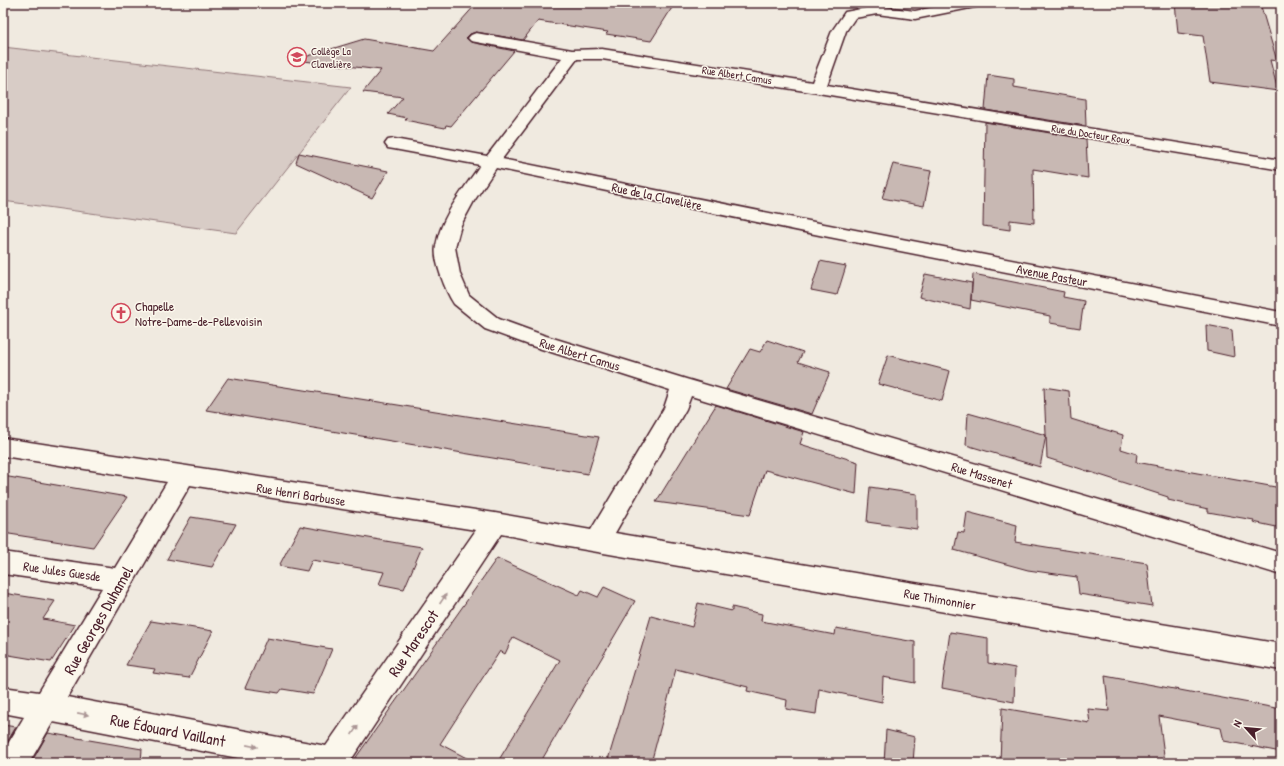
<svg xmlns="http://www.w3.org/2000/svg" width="1284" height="766" font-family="'Patrick Hand',sans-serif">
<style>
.green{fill:#d8ccc6;stroke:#917678}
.building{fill:#c8b8b3;stroke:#4a1f2b}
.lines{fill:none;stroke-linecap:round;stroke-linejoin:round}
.minor-casing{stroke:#4a1f2b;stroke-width:3}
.minor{fill:#fbf7ec;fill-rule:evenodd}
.oneway{fill:#ab9695}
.labels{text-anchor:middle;stroke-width:3;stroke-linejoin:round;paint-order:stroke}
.far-poi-label{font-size:11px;fill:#4a1f2b;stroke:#fbf7ec;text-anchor:start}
.far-street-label{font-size:11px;fill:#4a1f2b;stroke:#fbf7ec}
.street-label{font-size:13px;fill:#4a1f2b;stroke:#fbf7ec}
.poi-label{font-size:13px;fill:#4a1f2b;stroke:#fbf7ec;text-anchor:start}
.near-street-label{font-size:16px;fill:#4a1f2b;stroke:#fbf7ec}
</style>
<rect width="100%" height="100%" fill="#f0eae0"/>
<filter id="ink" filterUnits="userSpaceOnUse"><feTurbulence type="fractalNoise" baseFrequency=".025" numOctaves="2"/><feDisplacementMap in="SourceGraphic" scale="8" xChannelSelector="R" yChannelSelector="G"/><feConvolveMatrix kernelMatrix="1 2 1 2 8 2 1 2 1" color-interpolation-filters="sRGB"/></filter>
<g filter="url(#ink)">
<!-- green -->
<path class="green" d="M 3,47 L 351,87 L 236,233 L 3,201 Z"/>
<!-- building -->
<path class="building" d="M 477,3 L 505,3 L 518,5 L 518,3 L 675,3 L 651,41 L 606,34 L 608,32 L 538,21 L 523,40 L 476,32 L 470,34 L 466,38 L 471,42 L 514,51 L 451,126 L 446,125 L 445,128 L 405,120 L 407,118 L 388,114 L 403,97 L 363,92 L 381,70 L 295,60 L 364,39 L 434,51 Z
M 1175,3 L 1260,3 L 1277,61 L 1270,60 L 1278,91 L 1210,82 L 1203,36 L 1178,33 Z
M 988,75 L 1014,79 L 1014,87 L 1085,99 L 1086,126 L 985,110 Z
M 985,122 L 1086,139 L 1088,178 L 1033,169 L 1034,223 L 1010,220 L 1010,230 L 983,226 Z
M 299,153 L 388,171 L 372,198 L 296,163 Z
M 893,164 L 931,171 L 924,206 L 882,198 Z
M 820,261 L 846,266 L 837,295 L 811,290 Z
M 925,274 L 972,283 L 970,309 L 919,297 Z
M 973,274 L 1064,292 L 1063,297 L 1084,301 L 1080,328 L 1050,323 L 1050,316 L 971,300 Z
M 1206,325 L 1232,330 L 1234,357 L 1207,351 Z
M 767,340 L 803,352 L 798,362 L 830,372 L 812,414 L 726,389 L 750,349 L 760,352 Z
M 888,355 L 950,371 L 942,401 L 878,384 Z
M 228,378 L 599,437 L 588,474 L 206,410 Z
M 1044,387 L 1069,391 L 1071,419 L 1123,435 L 1121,449 L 1137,454 L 1136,462 L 1281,488 L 1281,528 L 1253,522 L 1254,520 L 1208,512 L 1208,509 L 1168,500 L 1168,497 L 1047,458 Z
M 716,405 L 804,432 L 800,444 L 858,462 L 856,494 L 765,470 L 750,515 L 656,502 Z
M 968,413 L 1046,435 L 1040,467 L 966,445 Z
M 3,476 L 127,497 L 93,547 L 3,533 Z
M 870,487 L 917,494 L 917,529 L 867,522 Z
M 967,512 L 1017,525 L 1015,542 L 1147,563 L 1152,606 L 1079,594 L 1077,577 L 1028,570 L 954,550 L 958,532 L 964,533 Z
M 191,517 L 236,524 L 212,567 L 167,559 Z
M 300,526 L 403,544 L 422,547 L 404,589 L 379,584 L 384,572 L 312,560 L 307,571 L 279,566 Z
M 497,558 L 579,595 L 582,590 L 598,597 L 604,587 L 635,601 L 540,763 L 497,763 L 560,660 L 513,637 L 505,654 L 500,651 L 440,744 L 476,763 L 352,763 Z
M 3,593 L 55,601 L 43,619 L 75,625 L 51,662 L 3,654 Z
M 698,603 L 732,611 L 732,607 L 762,614 L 761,621 L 835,635 L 836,628 L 915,642 L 915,683 L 883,677 L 882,702 L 819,689 L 816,714 L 786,709 L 787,700 L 747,691 L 748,687 L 676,669 L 651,763 L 607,763 L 651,616 L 692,627 Z
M 151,621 L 213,631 L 189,678 L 153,673 L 155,669 L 126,665 Z
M 950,632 L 988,638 L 988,663 L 1015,668 L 1014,702 L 942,688 Z
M 267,638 L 332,649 L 313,694 L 282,689 L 279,693 L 245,688 Z
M 1105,676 L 1281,709 L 1281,752 L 1224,741 L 1221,728 L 1159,716 L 1165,763 L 1000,763 L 1002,708 L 1090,723 L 1088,709 L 1109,711 Z
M 3,725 L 16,727 L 3,749 Z
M 886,730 L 915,737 L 913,763 L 884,763 Z
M 48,733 L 142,749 L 141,763 L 31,763 Z"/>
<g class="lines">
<defs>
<path id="minor" d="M 953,3 L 982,3 L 980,6 L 915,19 L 877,14 L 855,18 L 846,31 L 827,85 L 1281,160 L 1281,170 L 818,93 L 602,59 L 577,59 L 502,159 L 824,224 L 1281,312 L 1281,326 L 824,236 L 496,168 L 474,201 L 461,225 L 455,247 L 460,274 L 469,295 L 499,319 L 543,335 L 686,379 L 1281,553 L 1281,575 L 691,396 L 686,409 L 615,533 L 1281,644 L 1281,670 L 557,545 L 501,534 L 349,763 L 264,763 L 53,722 L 29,763 L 3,763 L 3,752 L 24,717 L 3,713 L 3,687 L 39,692 L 102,588 L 3,574 L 3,552 L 115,568 L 167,482 L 3,456 L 3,438 L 495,513 L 591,530 L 664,408 L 670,390 L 529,345 L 485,329 L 454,304 C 446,292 433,260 436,246 C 441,216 464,189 480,165 L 394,149 L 388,148 L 385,144 L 388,140 L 394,139 L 487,156 L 562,58 L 471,41 L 468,38 L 471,35 L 476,33 L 572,50 L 602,49 L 812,82 L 832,31 L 845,12 L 877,6 L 915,11 ZM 190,485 L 476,530 L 326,746 L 67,697 Z"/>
</defs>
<!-- minor casing -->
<use href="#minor" class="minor-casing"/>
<!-- minor -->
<use href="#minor" class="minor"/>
</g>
<!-- one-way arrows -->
<defs><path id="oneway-solid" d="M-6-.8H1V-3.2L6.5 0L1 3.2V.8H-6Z"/></defs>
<g class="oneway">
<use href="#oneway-solid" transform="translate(443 599) rotate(-56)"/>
<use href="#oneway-solid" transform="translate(83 714) rotate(11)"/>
<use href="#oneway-solid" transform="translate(355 730) rotate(-56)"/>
<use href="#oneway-solid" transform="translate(252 746) rotate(11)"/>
</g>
</g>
<!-- icons -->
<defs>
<symbol id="school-ring" viewBox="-11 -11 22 22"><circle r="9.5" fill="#fbf7ec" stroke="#d1495b" stroke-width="1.5"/><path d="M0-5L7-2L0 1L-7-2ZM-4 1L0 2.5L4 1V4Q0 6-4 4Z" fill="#d1495b"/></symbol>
<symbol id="church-ring" viewBox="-11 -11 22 22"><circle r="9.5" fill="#fbf7ec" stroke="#d1495b" stroke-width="1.5"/><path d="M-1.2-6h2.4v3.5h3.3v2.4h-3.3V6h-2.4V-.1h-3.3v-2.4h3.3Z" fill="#d1495b"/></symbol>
</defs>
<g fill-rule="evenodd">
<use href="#school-ring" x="286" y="46" width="22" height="22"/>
<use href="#church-ring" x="110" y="302" width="22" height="22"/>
</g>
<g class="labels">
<!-- far-poi labels -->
<g class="far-poi-label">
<text x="311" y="55">Collège La<tspan x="311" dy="13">Clavelière</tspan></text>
</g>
<!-- far-street labels -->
<g class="far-street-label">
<text transform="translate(737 75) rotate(9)" y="4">Rue Albert Camus</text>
<text transform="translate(1091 134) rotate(9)" y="4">Rue du Docteur Roux</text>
</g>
<!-- street labels -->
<g class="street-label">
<text transform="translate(657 196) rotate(12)" y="5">Rue de la Clavelière</text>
<text transform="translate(1052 275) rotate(11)" y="5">Avenue Pasteur</text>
<text transform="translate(580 354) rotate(17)" y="5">Rue Albert Camus</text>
<text transform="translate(982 475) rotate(17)" y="5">Rue Massenet</text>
<text transform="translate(301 494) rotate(9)" y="5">Rue Henri Barbusse</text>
<text transform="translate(62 571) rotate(8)" y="5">Rue Jules Guesde</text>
<text transform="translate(940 599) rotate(10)" y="5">Rue Thimonnier</text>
</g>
<!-- poi labels -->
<g class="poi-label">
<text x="135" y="311">Chapelle<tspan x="135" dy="15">Notre-Dame-de-Pellevoisin</tspan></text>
</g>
<!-- near-street labels -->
<g class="near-street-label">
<text transform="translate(98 620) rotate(-60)" y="6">Rue Georges Duhamel</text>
<text transform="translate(413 643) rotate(-56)" y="6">Rue Marescot</text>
<text transform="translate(168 730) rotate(11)" y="6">Rue Édouard Vaillant</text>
</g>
</g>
<!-- margin -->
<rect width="1284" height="766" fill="none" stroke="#fbf7ec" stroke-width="16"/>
<rect x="8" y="8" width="1268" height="750" fill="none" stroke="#4a1f2b" stroke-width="1.5" filter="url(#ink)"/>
<!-- north arrow -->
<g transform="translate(1246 728) rotate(297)" stroke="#fbf7ec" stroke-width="3" paint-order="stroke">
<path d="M0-3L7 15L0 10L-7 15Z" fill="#4a1f2b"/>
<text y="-6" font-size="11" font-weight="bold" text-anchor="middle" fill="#4a1f2b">N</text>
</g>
</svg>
